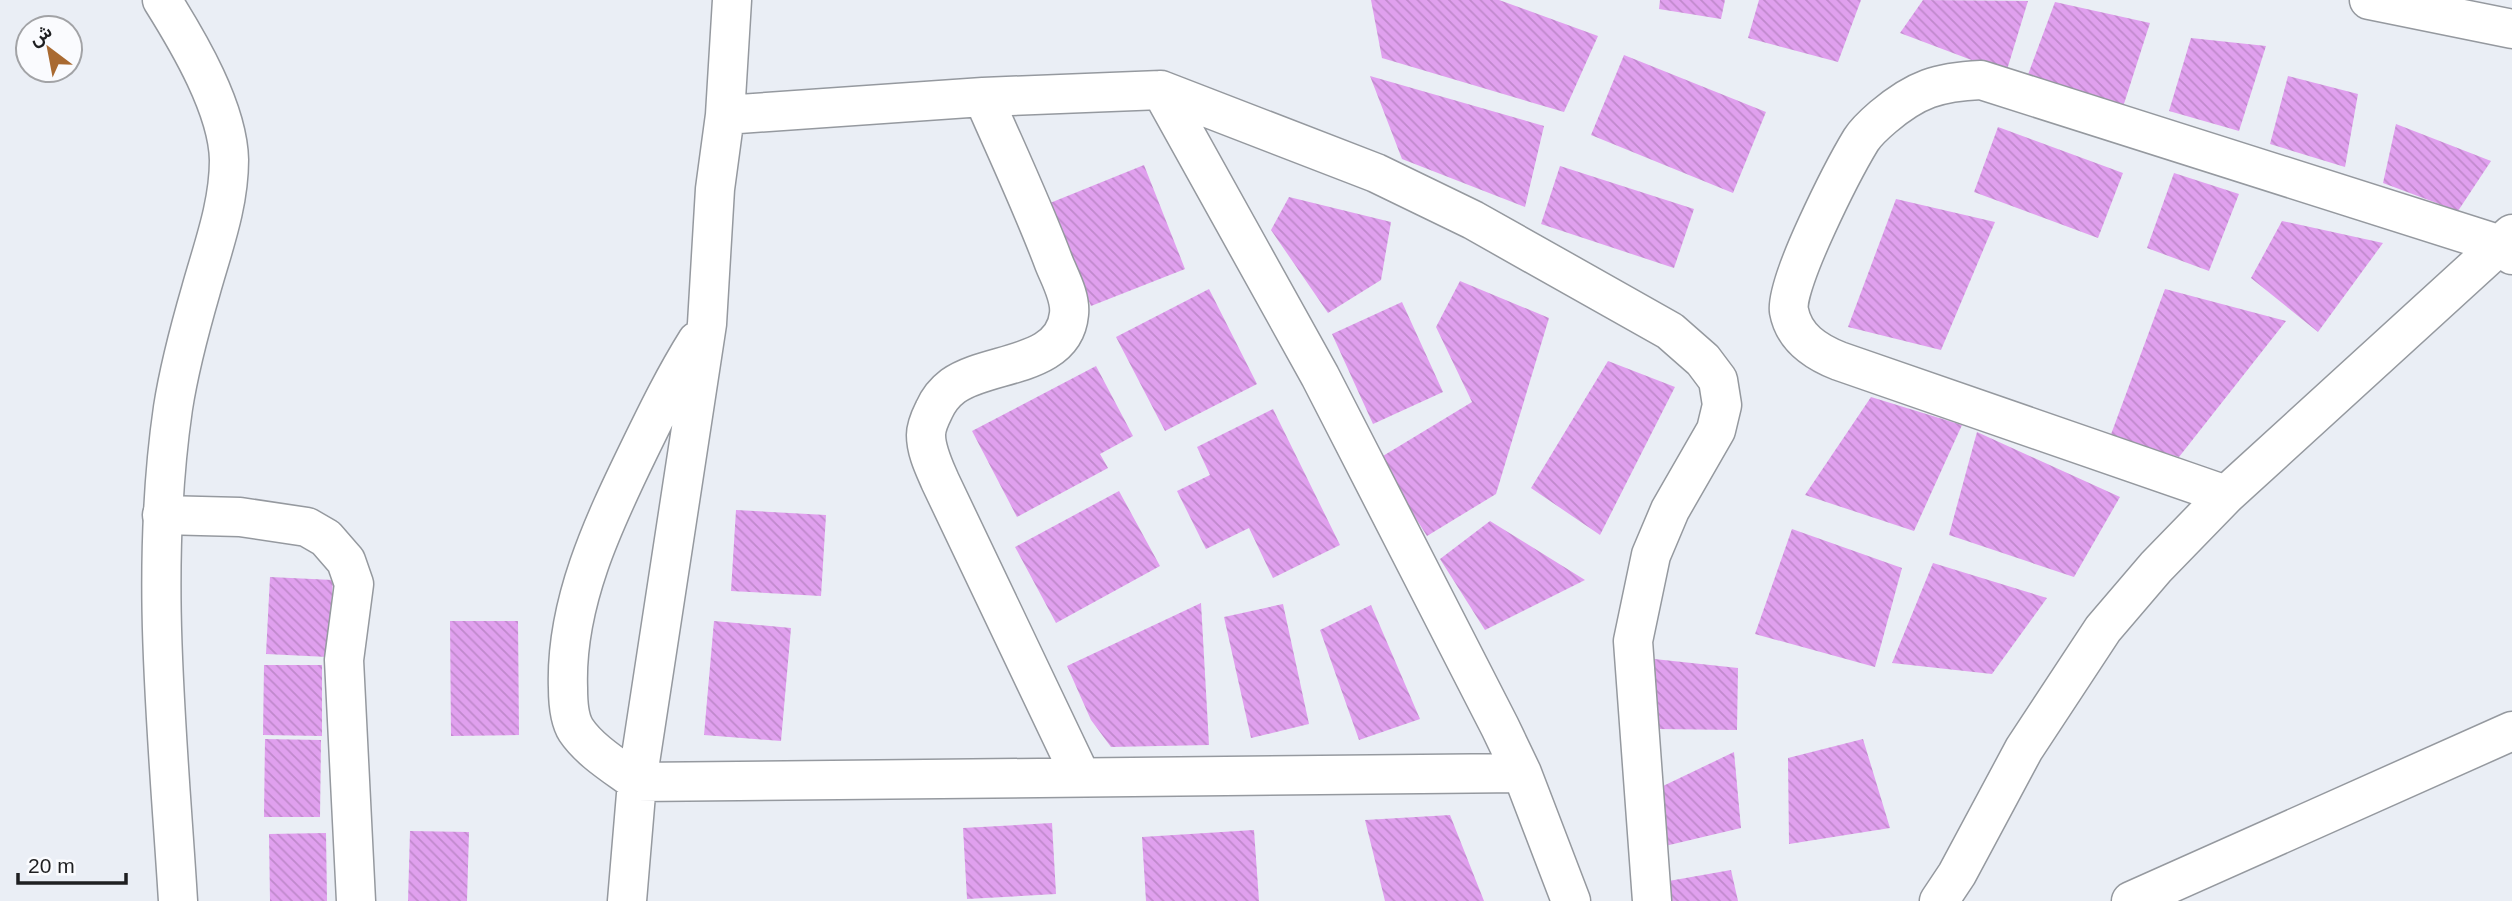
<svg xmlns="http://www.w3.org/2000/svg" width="2512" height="901" font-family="Helvetica,Vazirmatn,sans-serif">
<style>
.building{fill:url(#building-back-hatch)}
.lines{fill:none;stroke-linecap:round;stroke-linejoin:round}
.street-casing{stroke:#95999f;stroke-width:41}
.secondary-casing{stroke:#95999f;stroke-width:41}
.street{stroke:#fff;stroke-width:38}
.secondary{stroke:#fff;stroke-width:38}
</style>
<defs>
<pattern id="building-back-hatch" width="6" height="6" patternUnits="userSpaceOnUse" patternTransform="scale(1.75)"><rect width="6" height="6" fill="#e0a0ee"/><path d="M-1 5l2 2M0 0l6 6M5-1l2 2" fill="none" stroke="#c089cc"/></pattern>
</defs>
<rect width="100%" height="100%" fill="#eaeef5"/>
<!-- building -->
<path class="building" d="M 1371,0 L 1499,0 L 1598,36 L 1564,112 L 1382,58 Z
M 1660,0 L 1725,0 L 1721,19 L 1659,9 Z
M 1759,0 L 1861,0 L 1838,62 L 1748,38 Z
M 1923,0 L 2028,1 L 2006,73 L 1900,33 Z
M 2055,2 L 2150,23 L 2122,110 L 2026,80 Z
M 2191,38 L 2266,46 L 2239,131 L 2169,111 Z
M 1624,55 L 1766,112 L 1733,193 L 1591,135 Z
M 1370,76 L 1544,126 L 1525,207 L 1402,159 Z
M 2288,76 L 2358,94 L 2345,167 L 2270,144 Z
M 2396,124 L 2491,161 L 2458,211 L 2383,183 Z
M 1998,127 L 2123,173 L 2098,238 L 1974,192 Z
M 1144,165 L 1185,269 L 1091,306 L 1050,203 Z
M 1560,166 L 1694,209 L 1674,268 L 1541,224 Z
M 2174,173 L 2239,194 L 2209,271 L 2147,248 Z
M 1289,197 L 1391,222 L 1381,280 L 1328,313 L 1271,230 Z
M 1896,199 L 1995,222 L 1941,350 L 1848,327 Z
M 2282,221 L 2383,243 L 2318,332 L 2251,278 Z
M 1460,281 L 1549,318 L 1496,494 L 1427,536 L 1378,459 L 1472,402 L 1436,327 Z
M 1209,289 L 1257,384 L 1165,431 L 1116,337 Z
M 2165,289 L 2286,321 L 2179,457 L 2110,437 Z
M 1402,302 L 1443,392 L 1373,424 L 1332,334 Z
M 1608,361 L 1675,387 L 1600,535 L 1531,488 Z
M 1096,366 L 1133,436 L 1100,454 L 1108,468 L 1017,517 L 972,431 Z
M 1871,397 L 1962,425 L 1914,531 L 1805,495 Z
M 1273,409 L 1340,545 L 1273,578 L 1249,528 L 1206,549 L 1177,491 L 1210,475 L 1197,447 Z
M 1977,432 L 2120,497 L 2074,577 L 1949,535 Z
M 1119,491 L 1160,566 L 1056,623 L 1015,547 Z
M 736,510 L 826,515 L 821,596 L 731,591 Z
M 1490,521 L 1585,580 L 1485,630 L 1440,559 Z
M 1792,529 L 1902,568 L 1875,667 L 1755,634 Z
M 1933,563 L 2047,598 L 1992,674 L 1892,663 Z
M 270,577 L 333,580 L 328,657 L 266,654 Z
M 1201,603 L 1209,745 L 1111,747 L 1091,720 L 1067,666 Z
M 1283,604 L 1309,724 L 1251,738 L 1224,617 Z
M 1371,605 L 1420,719 L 1359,740 L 1320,630 Z
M 450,621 L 518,621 L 519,735 L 451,736 Z
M 714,621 L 791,628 L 781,741 L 704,735 Z
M 1645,658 L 1738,668 L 1737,730 L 1656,729 Z
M 264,665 L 322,665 L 322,736 L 263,735 Z
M 265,739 L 321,740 L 320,817 L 264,817 Z
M 1863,739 L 1890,828 L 1789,844 L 1788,758 Z
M 1734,752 L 1741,828 L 1665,846 L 1661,787 Z
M 1450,815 L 1484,901 L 1385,901 L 1365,820 Z
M 1052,823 L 1056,894 L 967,899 L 963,828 Z
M 1254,830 L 1259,901 L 1146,901 L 1142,837 Z
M 410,831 L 469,832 L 467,901 L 408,901 Z
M 326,833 L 327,901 L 270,901 L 269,834 Z
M 1731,870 L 1738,901 L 1664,901 L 1663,882 Z"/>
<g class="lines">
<defs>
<path id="street" d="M 2369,0 L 2512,29
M 1161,90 L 1320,376 L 1500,727 L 1522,773 L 1571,901
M 983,97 C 1007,152 1033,207 1054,263 C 1060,278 1071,297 1069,314 C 1064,368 988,361 953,386 C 945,392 938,401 934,410 C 930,418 926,427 926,435 C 926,451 934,467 940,481 L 1081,777
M 725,115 L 732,0
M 2226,495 L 1839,361 C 1816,352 1794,338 1789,311 C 1784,284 1844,168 1861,140 C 1866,132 1876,123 1883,117 C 1916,89 1938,82 1981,80 L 2501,245 L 2512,255
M 162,515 L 240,517 L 307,527 L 326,538 L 346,561 L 354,584 L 344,660 L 356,901
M 1522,773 L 637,782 L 707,324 L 715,189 L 725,115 L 983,97 L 1161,90 L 1376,173 L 1473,220 L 1670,331 L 1703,360 L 1718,380 L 1722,405 L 1716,430 L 1670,510 L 1651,555 L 1633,641 L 1652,901
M 627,901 L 637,782 C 617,767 590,751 576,730 C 569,719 568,701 568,688 C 565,604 603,524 639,450 C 657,413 675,376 697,341
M 1939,901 L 1957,874 L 2024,749 L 2103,629 L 2156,567 L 2226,495 L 2512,234
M 2131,901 L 2512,731"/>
<path id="secondary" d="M 162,0 C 189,43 228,109 229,160 C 229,205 213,247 201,290 C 190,328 179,369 173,408 C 149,572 168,737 178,901"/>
</defs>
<!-- street casing -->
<use href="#street" class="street-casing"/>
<!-- secondary casing -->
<use href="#secondary" class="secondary-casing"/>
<!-- street -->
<use href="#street" class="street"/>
<!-- secondary -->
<use href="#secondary" class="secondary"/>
</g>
<!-- north arrow -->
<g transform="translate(49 49) rotate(328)"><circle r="33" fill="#fafbfe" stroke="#a2a3a6" stroke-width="2"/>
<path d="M0-5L12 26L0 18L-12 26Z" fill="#a96a31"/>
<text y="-10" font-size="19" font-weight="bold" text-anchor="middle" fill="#1e1f21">ش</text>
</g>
<!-- scale -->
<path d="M18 873v10h108v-10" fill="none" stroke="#1e1f21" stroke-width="3.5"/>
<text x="28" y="873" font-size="21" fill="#1e1f21" stroke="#fafbfe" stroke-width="5" paint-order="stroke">20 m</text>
</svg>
